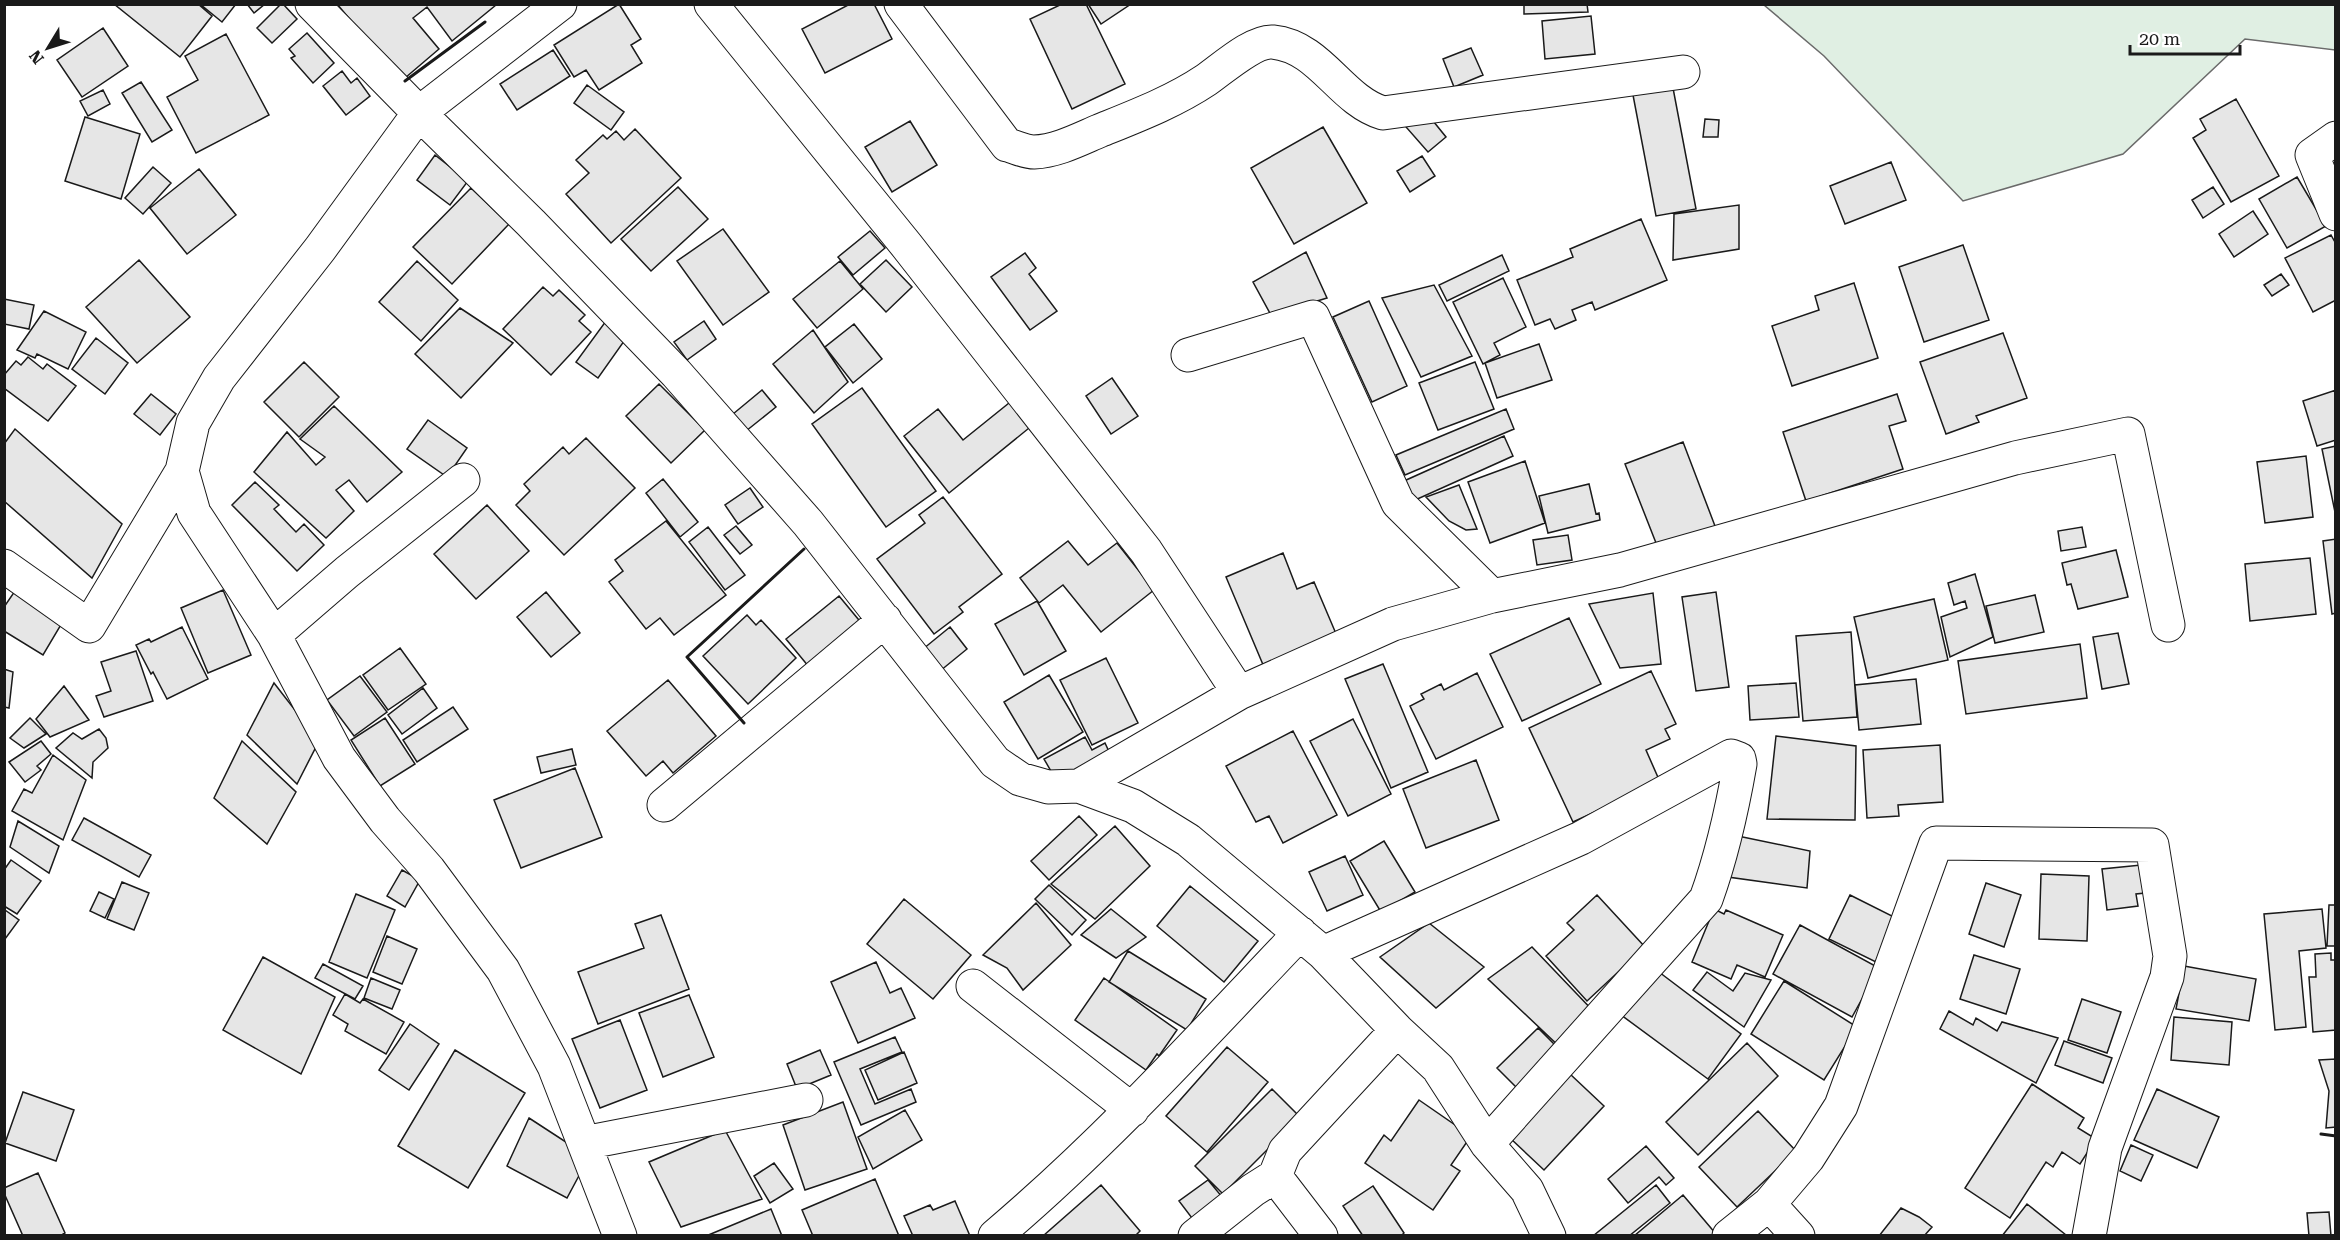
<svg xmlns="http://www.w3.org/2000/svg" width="2340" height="1240" font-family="'Roboto Serif',serif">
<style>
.green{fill:#e0efe3;stroke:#6a6a6a;stroke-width:1.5}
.building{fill:#e6e6e6;stroke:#1a1a1a;stroke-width:1.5}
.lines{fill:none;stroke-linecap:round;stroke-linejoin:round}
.minor-casing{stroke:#1a1a1a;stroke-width:35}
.minor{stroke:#fff;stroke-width:33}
.wall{stroke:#1a1a1a;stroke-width:3}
</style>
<rect width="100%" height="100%" fill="#fff"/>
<!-- green -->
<path class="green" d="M 1764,5 L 2335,5 L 2335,50 L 2245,39 L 2123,154 L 1963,201 L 1824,56 Z"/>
<!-- building -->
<path class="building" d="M 114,4 L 198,4 L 212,16 L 180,57 Z
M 200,4 L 236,4 L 222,22 Z
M 247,4 L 265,4 L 254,13 Z
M 281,4 L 283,4 L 297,19 L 272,43 L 257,28 Z
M 337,4 L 495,4 L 496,5 L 452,41 L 427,7 L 413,18 L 439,49 L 405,78 L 386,56 L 383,59 Z
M 619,4 L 641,39 L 631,45 L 642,63 L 599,90 L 586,70 L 574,77 L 554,45 Z
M 850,4 L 874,4 L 892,39 L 825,73 L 802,29 Z
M 1062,4 L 1086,4 L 1125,84 L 1072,109 L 1030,19 Z
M 1088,4 L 1131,4 L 1101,24 Z
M 1524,4 L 1587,4 L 1588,12 L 1524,14 Z
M 1591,16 L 1595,54 L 1545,59 L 1542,21 Z
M 103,28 L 128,66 L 82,97 L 57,60 Z
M 307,33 L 334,63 L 313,83 L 291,58 L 295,56 L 289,49 Z
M 226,34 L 269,115 L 196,153 L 167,97 L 198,80 L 185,56 Z
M 1471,48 L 1483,75 L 1454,87 L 1443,59 Z
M 553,50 L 570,76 L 517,110 L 500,84 Z
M 342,71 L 351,83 L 357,78 L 370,96 L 346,115 L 323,86 Z
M 141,82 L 172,130 L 152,142 L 122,93 Z
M 587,85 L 624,112 L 611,130 L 574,103 Z
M 1673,88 L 1696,209 L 1656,216 L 1633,95 Z
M 103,90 L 110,104 L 88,116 L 80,101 Z
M 2236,99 L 2279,176 L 2231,202 L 2193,138 L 2206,130 L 2200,119 Z
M 1425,111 L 1446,137 L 1428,152 L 1399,119 Z
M 85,117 L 140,134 L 121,199 L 65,181 Z
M 1705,119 L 1719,120 L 1718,137 L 1703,137 Z
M 910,121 L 937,165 L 892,192 L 865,147 Z
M 1323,127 L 1367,203 L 1294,244 L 1251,168 Z
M 635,129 L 681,178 L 611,243 L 566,194 L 589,173 L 576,160 L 603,135 L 607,139 L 616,131 L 624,140 Z
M 435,155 L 468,181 L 450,205 L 417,180 Z
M 1422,156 L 1435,176 L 1410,192 L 1397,171 Z
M 1891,162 L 1906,200 L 1845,224 L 1830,186 Z
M 153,167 L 171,183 L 143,214 L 125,198 Z
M 199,169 L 236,215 L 187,254 L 150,208 Z
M 2297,177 L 2326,226 L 2287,248 L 2259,199 Z
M 678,187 L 708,219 L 651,271 L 621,239 Z
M 2213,187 L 2224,204 L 2203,218 L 2192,200 Z
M 471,188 L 509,224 L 452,284 L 413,247 Z
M 1739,205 L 1739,249 L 1673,260 L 1674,214 Z
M 2253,211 L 2268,234 L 2234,257 L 2219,234 Z
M 1641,219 L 1667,280 L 1595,310 L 1592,302 L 1572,310 L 1576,320 L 1555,329 L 1550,319 L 1535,325 L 1517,280 L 1573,257 L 1570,249 Z
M 723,229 L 769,292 L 723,325 L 677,261 Z
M 870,231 L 885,248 L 853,275 L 838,257 Z
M 2331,235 L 2336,244 L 2336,300 L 2313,312 L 2285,258 Z
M 1963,245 L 1989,320 L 1924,342 L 1899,267 Z
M 1306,252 L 1327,298 L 1271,315 L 1253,282 Z
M 1025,253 L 1036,268 L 1029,274 L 1057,311 L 1030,330 L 991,277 Z
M 1502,255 L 1509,271 L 1447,301 L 1439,285 Z
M 139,260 L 190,317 L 137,363 L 86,307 Z
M 886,260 L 912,287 L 886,312 L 860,284 Z
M 417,261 L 458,300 L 421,341 L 379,302 Z
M 840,261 L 863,289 L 817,328 L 793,299 Z
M 2281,274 L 2289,285 L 2272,296 L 2264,285 Z
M 1503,278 L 1526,327 L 1494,343 L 1500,355 L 1483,364 L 1453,302 Z
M 1854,283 L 1878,358 L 1792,386 L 1772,326 L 1819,310 L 1815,296 Z
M 1434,285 L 1472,356 L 1421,377 L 1382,298 Z
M 543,287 L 553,296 L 559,290 L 585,315 L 579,321 L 591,332 L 551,375 L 503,329 Z
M 4,299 L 34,305 L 29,329 L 4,324 Z
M 1369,301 L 1407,386 L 1372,402 L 1333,317 Z
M 460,308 L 513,343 L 461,398 L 415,354 Z
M 44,311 L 86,332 L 68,369 L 37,354 L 35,358 L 17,350 Z
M 606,321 L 627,337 L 598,378 L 576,362 Z
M 704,321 L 716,339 L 687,360 L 674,342 Z
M 854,324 L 882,359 L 853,383 L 825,347 Z
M 813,330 L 848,382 L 814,413 L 773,364 Z
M 2003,333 L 2027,398 L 1976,416 L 1979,422 L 1946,434 L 1920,362 Z
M 96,338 L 128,363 L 105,394 L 72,369 Z
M 1539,344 L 1552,380 L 1497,398 L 1485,363 Z
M 28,357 L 43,369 L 47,364 L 76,386 L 48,421 L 4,388 L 4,375 L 16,361 L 21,365 Z
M 304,362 L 339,397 L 299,437 L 264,402 Z
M 1475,362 L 1494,409 L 1438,430 L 1419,383 Z
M 1112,378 L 1138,416 L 1111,434 L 1086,396 Z
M 659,384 L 705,430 L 671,463 L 626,416 Z
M 862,388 L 936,491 L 886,527 L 812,424 Z
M 762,390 L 776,407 L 746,431 L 733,414 Z
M 2336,390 L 2336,440 L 2317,446 L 2303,401 Z
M 151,394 L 176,414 L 160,435 L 134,414 Z
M 1897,394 L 1906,421 L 1889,426 L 1903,469 L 1806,501 L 1783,432 Z
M 1014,399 L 1034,424 L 949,493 L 904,436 L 938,409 L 963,440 Z
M 334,406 L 402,472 L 367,502 L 349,480 L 336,490 L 354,511 L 326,538 L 254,472 L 287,432 L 316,465 L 325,457 L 300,439 Z
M 1506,409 L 1514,429 L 1405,475 L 1396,455 Z
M 428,420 L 467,448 L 447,477 L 407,449 Z
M 15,429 L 122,524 L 92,578 L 4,501 L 4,444 Z
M 1504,436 L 1513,456 L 1413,501 L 1404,481 Z
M 586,438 L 635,488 L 564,555 L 516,505 L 530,491 L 524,484 L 563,447 L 569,454 Z
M 1683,442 L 1715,526 L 1658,548 L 1625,464 Z
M 2336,446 L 2336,517 L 2322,449 Z
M 2306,456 L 2313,517 L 2265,523 L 2257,462 Z
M 1525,461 L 1545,523 L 1490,543 L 1468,482 Z
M 663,479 L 698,522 L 680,537 L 646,493 Z
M 255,482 L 279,505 L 274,509 L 296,532 L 304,524 L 324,545 L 297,571 L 232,505 Z
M 1589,484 L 1596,514 L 1599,513 L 1600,520 L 1548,533 L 1539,496 Z
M 1459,485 L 1477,529 L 1466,530 L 1449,521 L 1426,497 Z
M 750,488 L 763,507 L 738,524 L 725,505 Z
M 943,497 L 1002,574 L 959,607 L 963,612 L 934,634 L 877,559 L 925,523 L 919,515 Z
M 487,505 L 529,551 L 476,599 L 434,554 Z
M 666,521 L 726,595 L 674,635 L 660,618 L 646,629 L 609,582 L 623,571 L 615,560 Z
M 736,526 L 752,545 L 740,554 L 724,535 Z
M 708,527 L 745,575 L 725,590 L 689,542 Z
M 2082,527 L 2086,547 L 2061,551 L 2058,531 Z
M 1568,535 L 1572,560 L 1537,565 L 1533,540 Z
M 2336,539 L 2336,613 L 2332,614 L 2323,541 Z
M 1068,541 L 1088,565 L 1117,543 L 1154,590 L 1101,632 L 1063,585 L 1039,603 L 1020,578 Z
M 2116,550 L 2128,597 L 2078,609 L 2071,584 L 2067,585 L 2062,563 Z
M 1283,553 L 1297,589 L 1314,582 L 1337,636 L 1264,667 L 1226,577 Z
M 2310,558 L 2316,614 L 2250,621 L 2245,564 Z
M 1975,574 L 1993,637 L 1950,657 L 1941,617 L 1967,608 L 1965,601 L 1954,605 L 1948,583 Z
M 17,588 L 62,623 L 43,655 L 4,631 L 4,607 Z
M 223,590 L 251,655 L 208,673 L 181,608 Z
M 546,592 L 580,633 L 551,657 L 517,617 Z
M 1716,592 L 1729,687 L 1696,691 L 1682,597 Z
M 1653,593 L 1661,664 L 1620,668 L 1589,604 Z
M 2035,595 L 2044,632 L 1995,643 L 1986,606 Z
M 839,596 L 863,625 L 809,667 L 786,639 Z
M 1934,599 L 1948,660 L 1868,678 L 1854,617 Z
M 1037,601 L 1066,651 L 1024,675 L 995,624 Z
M 747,615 L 756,625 L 761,620 L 796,658 L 748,704 L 703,656 Z
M 1569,618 L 1601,684 L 1522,721 L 1490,654 Z
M 182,627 L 208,679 L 167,699 L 153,672 L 151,674 L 136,645 L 149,639 L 151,642 Z
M 950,627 L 967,649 L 940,671 L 923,649 Z
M 1851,632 L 1857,717 L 1803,721 L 1796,636 Z
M 2118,633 L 2129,684 L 2102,689 L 2093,637 Z
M 2080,644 L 2087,698 L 1966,714 L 1958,661 Z
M 400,648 L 426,684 L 388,710 L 363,675 Z
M 136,651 L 153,701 L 104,717 L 96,696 L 111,691 L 101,662 Z
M 1106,658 L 1138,723 L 1092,745 L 1060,680 Z
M 1383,664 L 1428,772 L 1391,788 L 1345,679 Z
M 4,669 L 13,672 L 9,708 L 4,707 Z
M 1651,671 L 1676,724 L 1665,729 L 1670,739 L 1646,750 L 1660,782 L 1573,822 L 1529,728 Z
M 1477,673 L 1503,727 L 1436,759 L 1410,706 L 1424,699 L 1421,694 L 1441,684 L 1444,690 Z
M 1049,675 L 1083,732 L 1038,759 L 1004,702 Z
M 360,676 L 387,712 L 354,736 L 327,700 Z
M 1916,679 L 1921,724 L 1859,730 L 1855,685 Z
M 668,680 L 716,736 L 673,773 L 663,761 L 646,776 L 607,731 Z
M 274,683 L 319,741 L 297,784 L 247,735 Z
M 1796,683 L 1799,717 L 1750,720 L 1748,686 Z
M 64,686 L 89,720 L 50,737 L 36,719 Z
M 423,688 L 437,708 L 402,734 L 388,715 Z
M 453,707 L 468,729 L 417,762 L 403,740 Z
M 30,718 L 46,734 L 24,748 L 10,738 Z
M 385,718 L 415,764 L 380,786 L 351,740 Z
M 1353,719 L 1391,794 L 1348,816 L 1310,741 Z
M 99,729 L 106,738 L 108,748 L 93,762 L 92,778 L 56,748 L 73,733 L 82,739 Z
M 1293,731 L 1337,815 L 1283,843 L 1269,816 L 1256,822 L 1226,766 Z
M 1776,736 L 1856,746 L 1855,820 L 1767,819 Z
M 1085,737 L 1092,750 L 1105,743 L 1111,756 L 1059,785 L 1044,759 Z
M 41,741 L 51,754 L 37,766 L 41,770 L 25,782 L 9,762 Z
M 242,741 L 296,792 L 267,844 L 214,798 Z
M 1940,745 L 1943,802 L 1898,805 L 1899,816 L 1867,818 L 1863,750 Z
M 572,749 L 576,765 L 541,773 L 537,757 Z
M 53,755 L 86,780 L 63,840 L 12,811 L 24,789 L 32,793 Z
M 1476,760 L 1499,820 L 1426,848 L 1403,789 Z
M 575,768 L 602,837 L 521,868 L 494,800 Z
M 1079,816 L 1097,835 L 1049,880 L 1031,861 Z
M 84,818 L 151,855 L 139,877 L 72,840 Z
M 18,821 L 59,846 L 49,873 L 10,847 Z
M 1115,826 L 1150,866 L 1095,919 L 1051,884 Z
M 1733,835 L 1810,851 L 1807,888 L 1728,877 Z
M 1384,841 L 1415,892 L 1381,912 L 1350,861 Z
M 1345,856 L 1363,895 L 1327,911 L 1309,872 Z
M 11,860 L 41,881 L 17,914 L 4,906 L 4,870 Z
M 2151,864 L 2155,892 L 2136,894 L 2138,906 L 2107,910 L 2102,869 Z
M 402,870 L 420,880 L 405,907 L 387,896 Z
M 2041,874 L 2089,876 L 2087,941 L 2039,939 Z
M 122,882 L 149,893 L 134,930 L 107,919 Z
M 1986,883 L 2021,895 L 2004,947 L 1969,934 Z
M 1049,885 L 1086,920 L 1072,935 L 1035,899 Z
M 1190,886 L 1258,941 L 1224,982 L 1157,926 Z
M 99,892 L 114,899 L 105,918 L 90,911 Z
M 356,894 L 395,910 L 367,978 L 329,962 Z
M 1597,895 L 1645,947 L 1587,1001 L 1546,956 L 1574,930 L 1567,923 Z
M 1850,895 L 1900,920 L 1878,963 L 1829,939 Z
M 904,899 L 971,955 L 933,999 L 867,944 Z
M 1036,903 L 1071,945 L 1023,990 L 1007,968 L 983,955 Z
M 2329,905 L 2336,905 L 2336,946 L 2327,946 Z
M 1111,909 L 1146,937 L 1116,958 L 1081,935 Z
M 1714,909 L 1724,914 L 1726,910 L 1783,935 L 1765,977 L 1737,965 L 1731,979 L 1692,962 Z
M 2322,909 L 2326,948 L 2299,951 L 2306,1027 L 2275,1030 L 2264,914 Z
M 5,910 L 19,920 L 5,939 L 4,939 Z
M 661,915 L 689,989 L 598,1024 L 578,972 L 644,948 L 635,924 Z
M 1429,923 L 1484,967 L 1436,1008 L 1380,957 Z
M 1800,925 L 1879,968 L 1852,1017 L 1773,974 Z
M 387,936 L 417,949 L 402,984 L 373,972 Z
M 1532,947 L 1597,1015 L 1562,1049 L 1488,979 Z
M 1128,951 L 1206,999 L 1187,1030 L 1109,982 Z
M 2331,953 L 2331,960 L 2336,960 L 2336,1030 L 2313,1032 L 2309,977 L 2316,977 L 2315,954 Z
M 1974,955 L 2020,969 L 2006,1014 L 1960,999 Z
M 263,957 L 335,997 L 301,1074 L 223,1030 Z
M 876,962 L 890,993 L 901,988 L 915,1018 L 858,1043 L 831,982 Z
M 323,964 L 363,986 L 355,999 L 315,978 Z
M 1651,966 L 1741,1034 L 1708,1079 L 1617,1012 Z
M 2184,966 L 2256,979 L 2249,1021 L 2176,1009 Z
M 1707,972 L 1733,991 L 1745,973 L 1771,980 L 1744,1027 L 1693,990 Z
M 371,978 L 400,990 L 392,1009 L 364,998 Z
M 1104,978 L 1177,1030 L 1159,1056 L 1157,1054 L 1146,1070 L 1075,1020 Z
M 1784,981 L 1857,1027 L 1824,1080 L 1751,1034 Z
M 345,994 L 360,1003 L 363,999 L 404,1022 L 386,1054 L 345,1031 L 348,1024 L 333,1015 Z
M 689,995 L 714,1057 L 663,1077 L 639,1013 Z
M 2082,999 L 2121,1012 L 2107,1053 L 2068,1040 Z
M 1949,1011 L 1973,1025 L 1976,1018 L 1997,1031 L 2002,1022 L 2058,1038 L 2036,1083 L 1940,1029 Z
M 2174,1017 L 2232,1022 L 2229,1065 L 2171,1060 Z
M 620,1020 L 647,1090 L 600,1108 L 572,1039 Z
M 410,1024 L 439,1044 L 409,1090 L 379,1070 Z
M 1538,1028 L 1566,1056 L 1525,1096 L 1497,1068 Z
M 895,1037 L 902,1052 L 860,1069 L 875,1104 L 911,1089 L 916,1102 L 861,1125 L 834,1062 Z
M 2064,1041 L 2112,1058 L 2103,1083 L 2055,1065 Z
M 1747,1043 L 1778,1076 L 1698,1155 L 1666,1122 Z
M 1227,1047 L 1268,1082 L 1207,1152 L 1166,1116 Z
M 455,1050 L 525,1093 L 468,1188 L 398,1146 Z
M 820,1050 L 831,1075 L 797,1089 L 787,1064 Z
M 904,1052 L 917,1083 L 878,1100 L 865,1070 Z
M 2336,1059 L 2336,1127 L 2326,1128 L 2329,1091 L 2319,1060 Z
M 1570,1074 L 1604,1106 L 1544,1170 L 1510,1138 Z
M 2032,1084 L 2084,1118 L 2078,1128 L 2096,1139 L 2080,1164 L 2062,1152 L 2053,1167 L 2046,1162 L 2010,1218 L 1965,1188 Z
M 1272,1089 L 1300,1117 L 1223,1194 L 1195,1166 Z
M 2157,1089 L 2219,1117 L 2197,1168 L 2134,1140 Z
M 23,1092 L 74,1110 L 56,1161 L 5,1143 Z
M 1419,1100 L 1471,1136 L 1451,1165 L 1460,1171 L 1433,1210 L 1365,1163 L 1384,1135 L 1391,1141 Z
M 843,1102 L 867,1169 L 805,1190 L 783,1125 Z
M 905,1110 L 922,1140 L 873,1169 L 858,1137 Z
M 1758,1111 L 1796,1151 L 1737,1207 L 1699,1167 Z
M 529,1118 L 589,1157 L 567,1198 L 507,1166 Z
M 725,1130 L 762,1199 L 681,1227 L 649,1162 Z
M 2131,1145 L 2153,1155 L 2141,1181 L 2120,1171 Z
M 1646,1146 L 1674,1178 L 1666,1185 L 1659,1177 L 1628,1203 L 1608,1179 Z
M 774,1163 L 793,1189 L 770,1203 L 754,1176 Z
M 38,1173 L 65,1233 L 60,1236 L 23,1236 L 4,1193 L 4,1188 Z
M 875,1179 L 899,1236 L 813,1236 L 802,1210 Z
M 1208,1180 L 1228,1204 L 1198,1226 L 1179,1201 Z
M 1101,1185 L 1140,1231 L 1135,1236 L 1043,1236 Z
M 1656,1185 L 1670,1203 L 1629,1236 L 1593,1236 Z
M 1373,1186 L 1404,1233 L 1401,1236 L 1363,1236 L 1343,1206 Z
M 1683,1195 L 1716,1234 L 1714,1236 L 1634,1236 Z
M 955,1201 L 970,1236 L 913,1236 L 904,1216 L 930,1205 L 933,1210 Z
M 2027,1204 L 2066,1235 L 2002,1236 Z
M 1901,1208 L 1919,1217 L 1932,1227 L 1924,1236 L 1879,1236 Z
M 771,1209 L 782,1236 L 706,1236 Z
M 2329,1212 L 2331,1236 L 2309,1236 L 2307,1213 Z"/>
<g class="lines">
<defs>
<path id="minor" d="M 312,4 L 419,113 L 320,249 L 219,378 L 193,423 L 182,471 L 194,513 L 274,635 L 339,758 L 385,820 L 429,870 L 503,970 L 554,1066 L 620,1236
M 560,4 L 419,113 L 531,223 L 676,373 L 808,523 L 995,762 L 1020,779 L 1048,787 L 1079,786 L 1133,806 L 1188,840 L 1323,953 L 1397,1030 L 1438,1068 L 1487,1144 L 1527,1190 L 1549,1236
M 711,4 L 907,246 L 1146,551 L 1239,693
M 901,4 L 1007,145 C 1016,147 1025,152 1034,152 C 1057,151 1078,140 1099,131 C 1136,116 1173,102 1206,80 C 1222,69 1254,40 1273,42 C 1321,47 1340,100 1383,113 L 1683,72
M 2336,138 L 2312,155 L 2336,214
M 1188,355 L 1313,317 L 1398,503 L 1492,596
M 4,566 L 89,626 L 182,471
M 274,635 L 347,572 L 463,480
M 1079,786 L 1239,693 L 1393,624 L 1492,596 L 1620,570 L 2015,458 L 2128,434 L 2168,625
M 664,805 L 885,620
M 1323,953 L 1581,838 L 1731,756 L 1739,759 L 1740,764 C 1732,810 1722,855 1706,899 L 1487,1144
M 973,986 L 1132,1110
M 584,1143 L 806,1100
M 1769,1204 L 1798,1236
M 995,1236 C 1105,1143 1201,1037 1300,933
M 1195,1236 L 1253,1190 L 1275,1176
M 1321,1236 L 1275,1176 L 1285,1151 L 1397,1030
M 1729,1236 L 1769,1204 L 1808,1158 L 1841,1106 L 1936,843 L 2152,845 L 2170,956 L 2167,977 L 2105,1148 L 2089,1236"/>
</defs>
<!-- minor casing -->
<use href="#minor" class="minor-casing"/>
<!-- minor -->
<use href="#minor" class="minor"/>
<!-- wall -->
<path class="wall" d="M 405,81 L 485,22
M 744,723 L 687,657 L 804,549
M 2321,1134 L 2336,1136"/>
</g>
<!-- border -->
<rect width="2340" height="1240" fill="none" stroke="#1a1a1a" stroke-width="12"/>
<!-- north arrow -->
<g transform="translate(48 48) rotate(232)" stroke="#ffffff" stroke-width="4.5" paint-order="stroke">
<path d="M0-4.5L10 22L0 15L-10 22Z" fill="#1a1a1a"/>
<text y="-9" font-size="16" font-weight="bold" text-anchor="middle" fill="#1a1a1a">N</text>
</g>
<!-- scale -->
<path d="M2130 45v9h110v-9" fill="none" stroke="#1a1a1a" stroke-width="3"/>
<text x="2139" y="45" font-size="18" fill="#1a1a1a" stroke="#ffffff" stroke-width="4.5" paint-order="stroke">20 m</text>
</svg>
